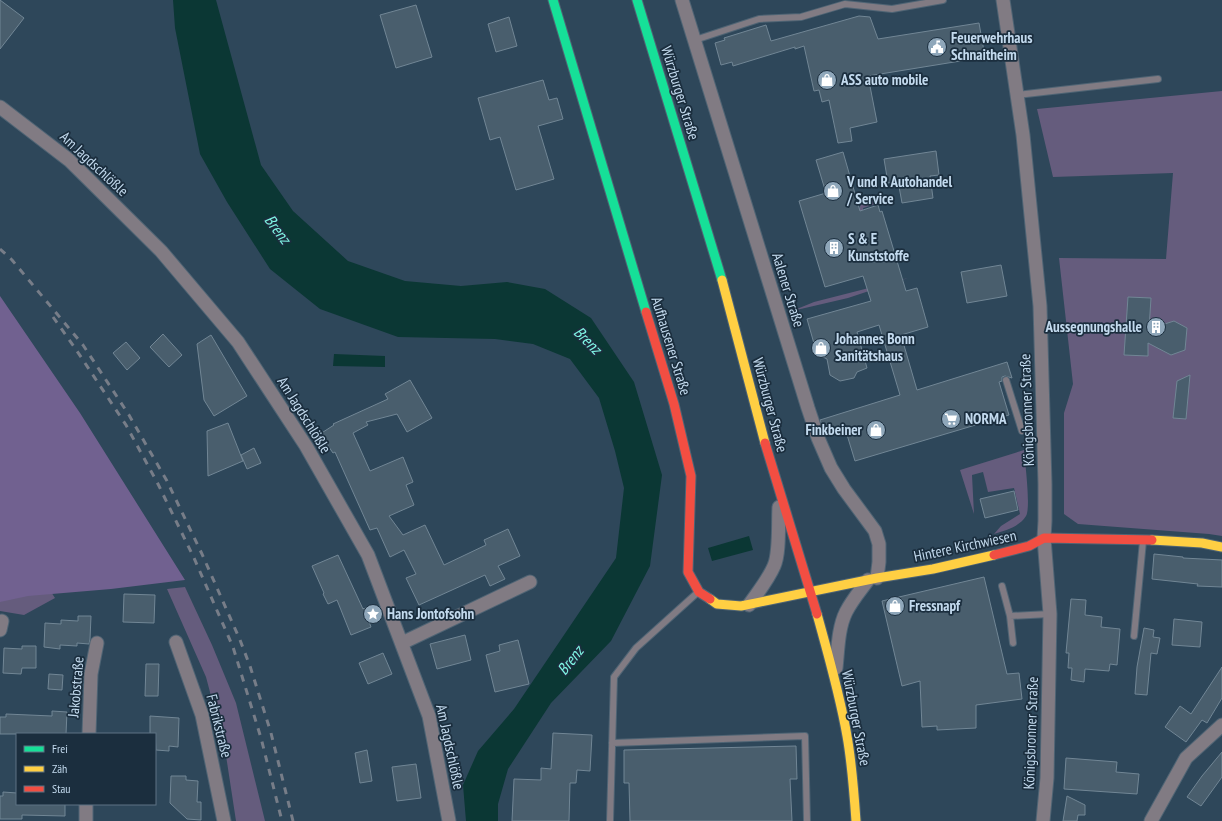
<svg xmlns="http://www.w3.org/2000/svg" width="1222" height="821" font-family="'PT Sans Narrow',sans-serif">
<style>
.green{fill:#655c7d}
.forest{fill:#716190}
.water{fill:#0b3734}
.building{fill:#495e6d;stroke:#718695}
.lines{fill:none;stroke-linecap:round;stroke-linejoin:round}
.lane-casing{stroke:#4f6474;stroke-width:8}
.street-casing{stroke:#4f6474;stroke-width:15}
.fast-casing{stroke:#4f6474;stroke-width:11}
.slow-casing{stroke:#4f6474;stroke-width:11}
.jam-casing{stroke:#4f6474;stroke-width:11}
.lane{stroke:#817b83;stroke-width:6}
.street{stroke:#817b83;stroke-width:13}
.fast{stroke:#16e098;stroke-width:9}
.slow{stroke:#ffcf43;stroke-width:9}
.jam{stroke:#f24e42;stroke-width:9}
.rail{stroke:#777d88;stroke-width:3;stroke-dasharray:7 7;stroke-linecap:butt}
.labels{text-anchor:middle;stroke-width:3.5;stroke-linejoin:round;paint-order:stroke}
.poi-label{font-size:15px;font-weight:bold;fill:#c3daee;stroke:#1b2e3e;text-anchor:start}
.street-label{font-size:15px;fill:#c3daee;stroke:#1b2e3e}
.water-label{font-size:16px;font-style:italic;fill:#7ff5e4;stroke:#1b2e3e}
</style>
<rect width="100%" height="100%" fill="#2e475a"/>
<!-- green -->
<path class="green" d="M 1222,91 L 1222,536 L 1209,534 L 1078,524 L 1064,514 L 1064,413 L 1073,384 L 1059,258 L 1166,259 L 1173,173 L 1053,177 L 1037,109 Z
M 875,198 L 876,204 L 863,208 L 863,215 L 843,213 L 859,209 L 863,199 Z
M 908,278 L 848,298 L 792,311 L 814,302 Z
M 1024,450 C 1025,462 1031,508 1026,516 C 1019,527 1006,530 994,534 L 1001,526 L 1020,514 L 1014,488 L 988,492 L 983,472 L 972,475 L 974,514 L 960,470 Z
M 40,575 L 55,598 L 24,615 L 0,611 L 0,579 Z
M 185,587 L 212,645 L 236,703 L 265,821 L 236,821 L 225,749 L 206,677 L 167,589 Z"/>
<!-- forest -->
<path class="forest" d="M 0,296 L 80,413 L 185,580 L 111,589 L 28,596 L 0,602 Z"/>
<!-- water -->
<path class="water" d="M 173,0 L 216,0 L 261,165 L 293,211 L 348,261 L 405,281 L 461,286 L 507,282 L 545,289 L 591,318 L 634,382 L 662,475 L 650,566 L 611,641 L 551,703 L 508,769 L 498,804 L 498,821 L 466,821 L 463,785 L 478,751 L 514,709 L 616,558 L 624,488 L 615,451 L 599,398 L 570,359 L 533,344 L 495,339 L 398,337 L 320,309 L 270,269 L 227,202 L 200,154 L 175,28 Z
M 334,354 L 385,356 L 385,367 L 333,366 Z
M 749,536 L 753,550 L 712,561 L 708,548 Z"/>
<!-- building -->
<path class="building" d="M 0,0 L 24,18 L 0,49 Z
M 416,5 L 432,57 L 396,68 L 380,15 Z
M 859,16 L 870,17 L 878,39 L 979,23 L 985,57 L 868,76 L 877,122 L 850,128 L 852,141 L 838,143 L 829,100 L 822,102 L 819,90 L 814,91 L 804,46 L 795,49 L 795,47 L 733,66 L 732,62 L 721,65 L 715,43 L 725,40 L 724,38 L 766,25 L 771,41 Z
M 509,17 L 517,46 L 496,52 L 488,24 Z
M 543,80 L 549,100 L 557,98 L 563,119 L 538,126 L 554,179 L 516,190 L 500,137 L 490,140 L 478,98 Z
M 936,151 L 939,175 L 930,176 L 933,198 L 902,203 L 898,181 L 888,183 L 884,159 Z
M 843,152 L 860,211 L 878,205 L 880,212 L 882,211 L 906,291 L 917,288 L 928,327 L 901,335 L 917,390 L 1007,362 L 1012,378 L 1005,376 L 1002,377 L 1002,381 L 999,382 L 1009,415 L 855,461 L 844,425 L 824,430 L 820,420 L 900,395 L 879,325 L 857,332 L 867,368 L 857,372 L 854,378 L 840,381 L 830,375 L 827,359 L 817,354 L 807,319 L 871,301 L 863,276 L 825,287 L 799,201 L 826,193 L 816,160 Z
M 1001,265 L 1007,296 L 967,303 L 961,272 Z
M 1128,297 L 1151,298 L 1149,329 L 1174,321 L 1187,328 L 1185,350 L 1171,355 L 1148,343 L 1148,356 L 1124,355 Z
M 163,334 L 182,355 L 169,367 L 150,347 Z
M 211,335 L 247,396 L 214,416 L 204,400 L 197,344 Z
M 126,342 L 140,358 L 127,370 L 113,353 Z
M 1190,375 L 1186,419 L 1173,418 L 1177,381 Z
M 410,380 L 432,418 L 407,432 L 397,414 L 366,422 L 368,425 L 353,433 L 370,471 L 403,457 L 413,482 L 406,485 L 414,505 L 389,516 L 403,535 L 425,525 L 444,565 L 486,545 L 484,540 L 508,529 L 520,556 L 498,566 L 505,579 L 490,586 L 485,575 L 419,605 L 406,578 L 416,574 L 404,550 L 390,557 L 377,528 L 370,530 L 335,452 L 333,453 L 320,434 L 334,425 L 333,424 L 388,399 L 385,394 Z
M 228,423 L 243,461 L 208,476 L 207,431 Z
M 254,448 L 261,463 L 247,469 L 241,455 Z
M 1014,491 L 1018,510 L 985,518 L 980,499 Z
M 1154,554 L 1183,557 L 1183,558 L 1222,560 L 1222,587 L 1197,586 L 1198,584 L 1152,579 Z
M 338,555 L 363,609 L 364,608 L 371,627 L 351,635 L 337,600 L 328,604 L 323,594 L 324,593 L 312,566 Z
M 984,577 L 1007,674 L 1019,673 L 1022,699 L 976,705 L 976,728 L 937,730 L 937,726 L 922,727 L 920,681 L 902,686 L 882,601 Z
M 124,594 L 155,595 L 154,623 L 123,622 Z
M 1071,599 L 1086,600 L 1085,615 L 1102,617 L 1101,627 L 1120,629 L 1117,665 L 1110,664 L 1109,671 L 1085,669 L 1084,682 L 1071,680 L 1072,668 L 1068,668 L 1069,653 L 1066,653 Z
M 78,616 L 91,616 L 90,639 L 89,644 L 77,643 L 77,646 L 60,645 L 60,649 L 44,647 L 45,623 L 61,624 L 61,620 L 78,621 Z
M 1174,619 L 1202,622 L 1200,647 L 1172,645 Z
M 1144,628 L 1154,630 L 1153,637 L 1160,638 L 1157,654 L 1151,653 L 1147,695 L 1135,694 L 1137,667 Z
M 465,635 L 471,660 L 437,669 L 430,644 Z
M 518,640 L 529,684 L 495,692 L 486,655 L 500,651 L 499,645 Z
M 22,646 L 36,646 L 36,668 L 22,668 L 21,674 L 3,673 L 4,648 L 22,649 Z
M 383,653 L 392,674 L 368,684 L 359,663 Z
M 146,664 L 159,664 L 158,696 L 145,696 Z
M 1222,667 L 1222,698 L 1207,723 L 1202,720 L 1186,742 L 1165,727 L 1180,706 L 1191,714 Z
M 49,674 L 63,675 L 62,690 L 48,689 Z
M 52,711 L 67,712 L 66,734 L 0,734 L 0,717 L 6,717 L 6,714 L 52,716 Z
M 150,716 L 179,718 L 178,747 L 169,746 L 169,751 L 156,750 L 155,734 L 150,734 Z
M 553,733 L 592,735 L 590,771 L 577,770 L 576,783 L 570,783 L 569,821 L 512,821 L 514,779 L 541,780 L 541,768 L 551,769 Z
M 796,746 L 797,779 L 790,779 L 792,821 L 630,821 L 629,783 L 624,783 L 624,750 Z
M 367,750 L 372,781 L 360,783 L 355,753 Z
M 1222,752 L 1222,777 L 1201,806 L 1187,797 L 1202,776 Z
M 1066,758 L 1117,762 L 1116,772 L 1139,774 L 1137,794 L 1064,789 Z
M 416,764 L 421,798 L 397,801 L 392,767 Z
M 171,776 L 186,776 L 186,780 L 198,781 L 197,802 L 201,802 L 201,820 L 187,819 L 170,803 Z
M 3,792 L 17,793 L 17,804 L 65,804 L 65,816 L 22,815 L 22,819 L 0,819 L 0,796 L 3,796 Z
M 1067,796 L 1085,805 L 1085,815 L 1078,815 L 1077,821 L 1063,821 Z"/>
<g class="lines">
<defs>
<path id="lane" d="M 695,40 L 759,19 L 801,17 L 845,4 L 892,9 L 943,0
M 1017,95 L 1158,79
M 1006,380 L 1022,431
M 1002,586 L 1010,616 L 1013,643
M 1010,616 L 1050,614
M 1134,636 L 1143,541
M 612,743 L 805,736 L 807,821
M 610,821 L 614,677 L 636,648 L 697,593"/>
<path id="street" d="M 682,0 L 808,408 L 818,438 L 831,468 L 844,489 L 875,531 L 879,544 L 879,562 L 877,578
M 1003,0 L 1023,135 L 1040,306 L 1045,484 L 1045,521 L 1044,538 L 1050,614 L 1047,778 L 1043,821
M 0,107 L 69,160 L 161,251 L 238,342 L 306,446 L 368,555 L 429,716 L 449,821
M 749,605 C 758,592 768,580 774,566 C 780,553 778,523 779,507
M 0,630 L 2,621
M 176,642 L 202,715 L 224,821
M 402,643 L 530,582
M 836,668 C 838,650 838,628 846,612 C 852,600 860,591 868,580
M 89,734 L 91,674 L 97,643
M 86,821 L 86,804
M 1151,821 L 1186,758 L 1222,725"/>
<path id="fast" d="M 553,0 L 646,312
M 637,0 L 722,280"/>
<path id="slow" d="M 722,280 L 765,443
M 1152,540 L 1202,543 L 1222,547
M 710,599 L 717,604 L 741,606 L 877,578 L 933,569 L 994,555
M 817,614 C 828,654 840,695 847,736 C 852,764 854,792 856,821"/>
<path id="jam" d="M 646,312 L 674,404 L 691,476 L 688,572 L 699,592 L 710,599
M 765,443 L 817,614
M 994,555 L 1029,546 L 1044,538 L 1152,540"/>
</defs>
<!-- lane casing -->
<use href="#lane" class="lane-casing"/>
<!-- street casing -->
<use href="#street" class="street-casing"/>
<!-- fast casing -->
<use href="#fast" class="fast-casing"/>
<!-- slow casing -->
<use href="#slow" class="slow-casing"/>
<!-- jam casing -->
<use href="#jam" class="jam-casing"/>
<!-- lane -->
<use href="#lane" class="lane"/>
<!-- street -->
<use href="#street" class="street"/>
<!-- fast -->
<use href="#fast" class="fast"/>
<!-- slow -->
<use href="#slow" class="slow"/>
<!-- jam -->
<use href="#jam" class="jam"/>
<!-- rail -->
<path class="rail" d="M 0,249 L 12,260 L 83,345 L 129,415 L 167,481 L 202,554 L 240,640 L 250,666 L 271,733 L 293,821
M 53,317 L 75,348 L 126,425 L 158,484 L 194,558 L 233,647 L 261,738 L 282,821"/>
</g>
<!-- icons -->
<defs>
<symbol id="civic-disc" viewBox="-11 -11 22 22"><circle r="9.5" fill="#8fa7ba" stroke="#1b2e3e"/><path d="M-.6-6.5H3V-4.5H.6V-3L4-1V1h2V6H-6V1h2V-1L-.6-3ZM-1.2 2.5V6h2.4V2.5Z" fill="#fff"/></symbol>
<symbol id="shop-disc" viewBox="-11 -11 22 22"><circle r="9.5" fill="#8fa7ba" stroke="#1b2e3e"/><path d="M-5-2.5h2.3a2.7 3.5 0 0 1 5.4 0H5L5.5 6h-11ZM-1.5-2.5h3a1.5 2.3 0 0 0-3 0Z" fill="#fff"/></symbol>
<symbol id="building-disc" viewBox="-11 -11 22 22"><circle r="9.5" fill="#8fa7ba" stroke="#1b2e3e"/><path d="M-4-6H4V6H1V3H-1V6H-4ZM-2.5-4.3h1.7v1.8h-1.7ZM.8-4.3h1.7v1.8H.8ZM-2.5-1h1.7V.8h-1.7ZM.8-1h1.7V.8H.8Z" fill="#fff"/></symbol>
<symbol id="supermarket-disc" viewBox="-11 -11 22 22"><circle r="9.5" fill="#8fa7ba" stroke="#1b2e3e"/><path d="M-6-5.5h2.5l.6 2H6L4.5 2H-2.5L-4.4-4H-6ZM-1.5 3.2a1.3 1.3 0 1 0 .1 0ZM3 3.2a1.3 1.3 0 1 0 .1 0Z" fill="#fff"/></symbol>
<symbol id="sight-disc" viewBox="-11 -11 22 22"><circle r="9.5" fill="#8fa7ba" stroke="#1b2e3e"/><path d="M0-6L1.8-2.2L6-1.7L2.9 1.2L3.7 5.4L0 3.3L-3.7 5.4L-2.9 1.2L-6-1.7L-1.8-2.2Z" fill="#fff"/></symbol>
</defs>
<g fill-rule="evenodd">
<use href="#civic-disc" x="926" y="36" width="22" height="22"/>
<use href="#shop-disc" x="816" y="69" width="22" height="22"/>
<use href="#shop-disc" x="822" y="180" width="22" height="22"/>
<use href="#building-disc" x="823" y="237" width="22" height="22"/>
<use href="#building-disc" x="1145" y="316" width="22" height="22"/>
<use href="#shop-disc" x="810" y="337" width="22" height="22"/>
<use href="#supermarket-disc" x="940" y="408" width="22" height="22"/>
<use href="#shop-disc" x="865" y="419" width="22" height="22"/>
<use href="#shop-disc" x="884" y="595" width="22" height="22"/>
<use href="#sight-disc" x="362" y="603" width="22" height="22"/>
</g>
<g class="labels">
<!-- poi labels -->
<g class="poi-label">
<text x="951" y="43">Feuerwehrhaus<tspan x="951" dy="17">Schnaitheim</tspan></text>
<text x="841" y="85">ASS auto mobile</text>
<text x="847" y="187">V und R Autohandel<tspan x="847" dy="17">/ Service</tspan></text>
<text x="848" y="244">S &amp; E<tspan x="848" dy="17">Kunststoffe</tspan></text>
<text x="1142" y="332" text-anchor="end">Aussegnungshalle</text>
<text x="835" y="344">Johannes Bonn<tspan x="835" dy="17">Sanitätshaus</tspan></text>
<text x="965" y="424">NORMA</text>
<text x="862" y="435" text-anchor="end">Finkbeiner</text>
<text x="909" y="611">Fressnapf</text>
<text x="387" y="619">Hans Jontofsohn</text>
</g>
<!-- street labels -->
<g class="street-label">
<text transform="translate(680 93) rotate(73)" y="5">Würzburger Straße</text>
<text transform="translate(94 164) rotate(43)" y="5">Am Jagdschlößle</text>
<text transform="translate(788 290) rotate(73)" y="5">Aalener Straße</text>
<text transform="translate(671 346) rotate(73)" y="5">Aufhausener Straße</text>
<text transform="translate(770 405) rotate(75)" y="5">Würzburger Straße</text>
<text transform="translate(1027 410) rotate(-92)" y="5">Königsbronner Straße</text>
<text transform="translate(304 415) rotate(58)" y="5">Am Jagdschlößle</text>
<text transform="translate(965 546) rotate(-12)" y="5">Hintere Kirchwiesen</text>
<text transform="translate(76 687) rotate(-85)" y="5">Jakobstraße</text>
<text transform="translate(856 718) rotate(79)" y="5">Würzburger Straße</text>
<text transform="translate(219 726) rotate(76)" y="5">Fabrikstraße</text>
<text transform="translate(1031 733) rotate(-88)" y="5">Königsbronner Straße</text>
<text transform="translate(450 747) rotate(78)" y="5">Am Jagdschlößle</text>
</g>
<!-- water labels -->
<g class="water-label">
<text transform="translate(278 229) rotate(53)" y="6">Brenz</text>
<text transform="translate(588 340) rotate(45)" y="6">Brenz</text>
<text transform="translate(570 660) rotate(-52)" y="6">Brenz</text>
</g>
</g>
<!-- legend -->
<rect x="16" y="733" width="140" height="72" fill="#1b2e3e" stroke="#5e7384"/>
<rect x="24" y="746" width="20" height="6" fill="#16e098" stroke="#5e7384"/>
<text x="52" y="753" font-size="12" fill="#c3daee">Frei</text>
<rect x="24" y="766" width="20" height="6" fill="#ffcf43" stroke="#5e7384"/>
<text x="52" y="773" font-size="12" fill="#c3daee">Zäh</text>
<rect x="24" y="786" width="20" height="6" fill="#f24e42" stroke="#5e7384"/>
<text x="52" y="793" font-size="12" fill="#c3daee">Stau</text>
</svg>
